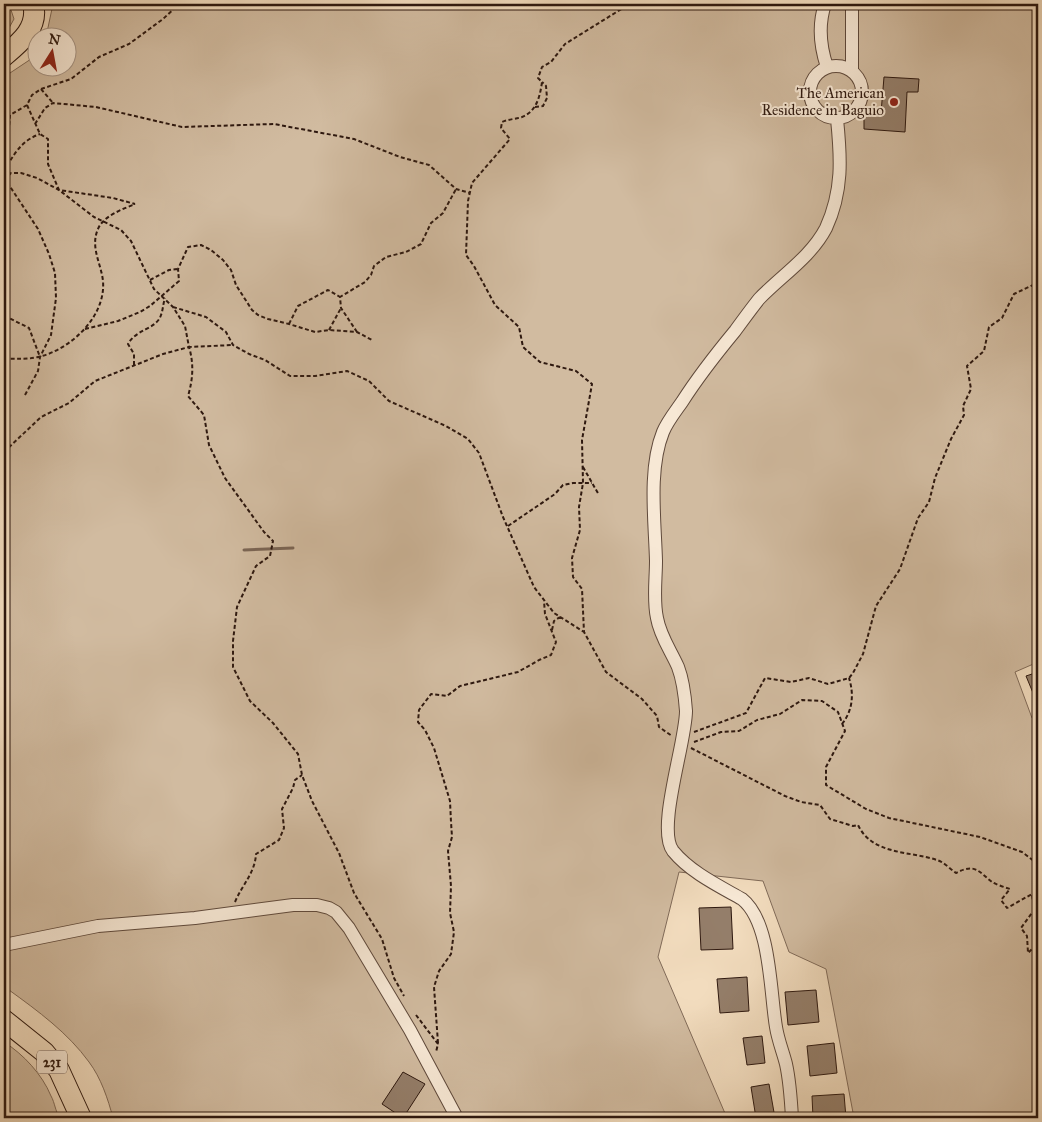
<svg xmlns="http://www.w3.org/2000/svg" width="1042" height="1122" font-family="'IM FELL Great Primer',serif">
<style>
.green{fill:#d1bba0;stroke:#806a58}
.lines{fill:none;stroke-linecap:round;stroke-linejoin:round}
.stream{stroke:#7b6554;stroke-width:3}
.building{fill:#947e6a;stroke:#2e180f}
.minor-casing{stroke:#5f493b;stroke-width:14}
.primary-casing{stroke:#2e180f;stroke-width:22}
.path{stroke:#2e180f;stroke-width:2;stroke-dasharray:4 2.5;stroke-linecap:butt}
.minor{stroke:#f7e8d5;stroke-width:12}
.primary{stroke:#f2dcbe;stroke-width:20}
.poi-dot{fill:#8f2418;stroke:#f7e8d5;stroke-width:2}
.labels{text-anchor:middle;stroke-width:4;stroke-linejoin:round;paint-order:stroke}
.shield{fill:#f7e8d5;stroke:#6a564a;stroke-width:1}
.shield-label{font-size:14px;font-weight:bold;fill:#2e180f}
.poi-label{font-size:15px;fill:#2e180f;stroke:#f7e8d5;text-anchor:end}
</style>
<rect width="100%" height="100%" fill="#f2dcbe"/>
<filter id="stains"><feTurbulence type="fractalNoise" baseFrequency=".004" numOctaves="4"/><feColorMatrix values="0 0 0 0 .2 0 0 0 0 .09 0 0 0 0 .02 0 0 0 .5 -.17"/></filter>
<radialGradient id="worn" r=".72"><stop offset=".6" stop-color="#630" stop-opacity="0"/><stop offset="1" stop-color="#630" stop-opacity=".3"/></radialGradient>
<!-- green -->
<path class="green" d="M 4,4 L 9,4 L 14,19 L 4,37 Z
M 53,4 L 1038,4 L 1038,628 L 1034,630 L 1038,644 L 1038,662 L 1015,672 L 1032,718 L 1038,717 L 1038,1118 L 854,1118 L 826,969 L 789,952 L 763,881 L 679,872 L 658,957 L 727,1118 L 113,1118 C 108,1099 101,1078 89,1062 C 68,1033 38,1011 9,990 L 4,984 L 4,77 L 37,55 L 38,68 L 68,68 L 68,38 L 46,37 Z
M 4,1042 C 23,1054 42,1074 51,1096 C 55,1103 55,1111 60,1118 L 4,1118 Z"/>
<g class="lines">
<!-- stream -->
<path class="stream" d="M 244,550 L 293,548"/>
</g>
<!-- building -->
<path class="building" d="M 884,77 L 919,79 L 918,92 L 907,92 L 905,132 L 864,129 L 864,112 L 881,113 Z
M 1038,672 L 1038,705 L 1026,676 Z
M 731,907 L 733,949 L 701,950 L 699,908 Z
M 747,977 L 749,1011 L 720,1013 L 717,979 Z
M 816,990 L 819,1022 L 788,1025 L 785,992 Z
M 762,1036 L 765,1063 L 747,1065 L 743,1038 Z
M 834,1043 L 837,1073 L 810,1076 L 807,1046 Z
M 403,1072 L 425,1084 L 403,1118 L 382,1104 Z
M 769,1084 L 775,1118 L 756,1118 L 751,1087 Z
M 844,1094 L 846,1118 L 813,1118 L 812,1096 Z"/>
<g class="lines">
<defs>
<path id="minor" d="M 825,4 C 818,25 820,46 827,67
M810 92a26 26 0 1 1 52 0a26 26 0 1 1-52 0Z
M 852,71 L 852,4
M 4,945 L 98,926 L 195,918 L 293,905 L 317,905 L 329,908 L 336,912 L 349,928 L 410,1030 L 457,1118
M 792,1118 C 791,1100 790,1082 786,1064 C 783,1052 778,1040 776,1027 C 770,992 771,922 742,899 C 719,886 690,872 673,851 C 656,829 686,742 686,711 C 685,697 683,680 678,667 C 671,651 660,636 657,618 C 653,600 656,579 656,561 C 655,521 648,469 663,432 C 667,422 675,412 682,402 C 698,377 716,354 735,331 C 743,320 751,309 759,299 C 781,276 811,257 826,228 C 843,191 841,158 837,119"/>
<path id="primary" d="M 4,56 C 21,42 39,27 33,4
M 4,1020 L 44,1052 L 59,1070 L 81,1118"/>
</defs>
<!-- minor casing -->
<use href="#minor" class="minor-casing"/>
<!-- primary casing -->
<use href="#primary" class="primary-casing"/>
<!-- path -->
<path class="path" d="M 625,4 L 623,8 L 565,44 L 551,62 L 542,67 L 538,78 L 542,82 C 540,96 537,111 522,117 C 516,119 509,119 502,122 L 501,128 L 510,139 L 472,183 L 468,201 L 466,255 L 474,266 L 495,305 L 519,327 L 523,347 L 540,362 L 576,371 L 592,384 L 582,440 L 583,483 L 579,507 L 580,530 L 572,558 L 573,577 L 582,589 L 584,632 L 606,672 L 642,699 L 657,716 L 659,727 L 672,736
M 41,89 L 53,103
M 27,105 L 40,134 L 48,139 L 48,164 L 59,190 L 94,217 L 121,230 L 131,241 L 154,289 L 173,307 L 185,326 L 189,347 L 233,345
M 535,107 L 543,106 L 547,98 L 546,86 L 542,82
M 35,124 L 45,108 L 53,103 L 96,107 L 182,127 L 274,124 L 354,139 L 400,157 L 429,165 L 456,189 L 470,193
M 7,166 C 16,151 23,140 40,134
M 4,190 L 10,115 L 27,105 L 32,95 L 41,89 L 71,79 L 99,57 L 129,44 L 163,19 L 179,4
M 4,254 L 4,292
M 150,280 L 169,270 L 177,269
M 173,307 L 206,317 L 226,332 L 233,345 L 249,354 L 265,360 L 290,376 L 315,376 L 347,371 L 369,381 L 389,401 L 446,426 L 468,439 L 479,453 L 503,517 L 534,587 L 554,613 L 584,632
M 4,317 L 9,318 L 29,328 L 40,357
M 289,324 L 298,306 L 328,290 L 340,297
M 85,329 L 118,321 L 140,312 L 150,306 L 179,281 L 178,269 L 188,247 L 201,245 L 211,250 L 223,260 L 231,270 L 236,285 L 252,310 L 258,315 L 268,319 L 289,324 L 315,332 L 329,330 L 357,332 L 372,340
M 329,330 L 341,308
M 357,332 L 341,308 L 340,297 L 365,282 L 371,275 L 374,266 L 386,257 L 406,252 L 421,244 L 431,223 L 443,213 L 456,189
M 4,359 C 16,358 26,360 38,357 C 70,350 106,317 103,281 C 101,263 90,247 98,229 C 103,216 123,209 135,204
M 134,365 L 134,354 L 128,344 C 136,329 157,329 161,315 C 163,310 163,304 165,298
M 25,395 L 38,371 L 40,357 L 51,335 L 56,298 L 55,273 L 49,254 L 38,229 L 5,179 L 11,173 L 21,173 L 37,178 L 59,190 L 113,198 L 135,204
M 4,452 L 41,417 L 69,403 L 95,381 L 163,354 L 189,347 C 194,364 193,379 188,396 L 204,415 L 209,445 L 225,478 L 264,532 L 273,541 L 270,556 L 256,566 L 237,607 L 233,641 L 233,667 L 250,701 L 273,723 L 298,754 L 302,775 L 312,801 L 339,853 L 354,893 L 382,939 L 394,978 L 404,996
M 583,467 L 599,495
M 508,526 L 555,494 L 563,485 L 573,483 L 592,483
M 552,630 L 554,621 L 560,617
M 842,724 C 853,710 854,694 849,678
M 694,732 L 746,713 L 765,678 L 791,682 L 809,678 L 828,684 L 849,678 L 853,673 L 863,654 L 876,606 L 900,569 L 918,518 L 929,502 L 935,478 L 951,439 L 964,415 L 963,406 L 971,389 L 967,366 L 984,351 L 989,327 L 1002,318 L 1014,294 L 1033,285 L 1038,270
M 694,742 L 721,732 L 739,731 L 757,720 L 780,714 L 802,700 L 822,701 L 838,712 L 845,731 L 826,767 L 826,785 L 866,809 L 889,818 L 980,837 L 1022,852 L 1038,864
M 691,748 L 785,796 L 801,802 L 820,805 L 830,819 L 853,826 L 858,825 C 872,855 910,851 937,860 C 944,862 950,869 956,873 C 975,863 978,871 992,882 C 997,885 1004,887 1010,889 L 1001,900 L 1007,908 L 1032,894 L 1034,910 L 1021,928 L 1027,936 L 1028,953 L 1038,943
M 235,902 C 242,885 255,873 256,854 L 279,840 L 284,828 L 282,809 L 293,788 L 295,780 L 302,775
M 1038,1012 L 1038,1013
M 416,1015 L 438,1044 L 436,1052
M 438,1043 L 434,987 L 439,971 L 451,954 L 454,932 L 450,913 L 451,886 L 448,851 L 452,837 L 451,822 L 450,801 L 434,748 L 425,730 L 418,722 L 419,710 L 431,694 L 447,696 L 460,686 L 518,672 L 539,660 L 551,655 L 556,642 L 545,614 L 544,601"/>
<!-- minor -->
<use href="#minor" class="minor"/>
<!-- primary -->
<use href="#primary" class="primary"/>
</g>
<!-- markers -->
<circle class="poi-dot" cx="894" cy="102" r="5"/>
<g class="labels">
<!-- shield labels -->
<rect class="shield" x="37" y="1050.5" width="30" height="23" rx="4"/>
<g class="shield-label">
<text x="52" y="1067">231</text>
</g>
<!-- poi labels -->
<g class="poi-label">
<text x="884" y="98">The American<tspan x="884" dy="17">Residence in Baguio</tspan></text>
</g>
</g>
<!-- margin -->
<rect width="1042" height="1122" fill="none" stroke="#f2dcbe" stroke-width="20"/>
<rect x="5" y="5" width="1032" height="1112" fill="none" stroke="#2e180f" stroke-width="2.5"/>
<rect x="10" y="10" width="1022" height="1102" fill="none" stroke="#2e180f"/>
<!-- north arrow -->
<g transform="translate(52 52) rotate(11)"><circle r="24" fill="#f7e8d5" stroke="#a79586"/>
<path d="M0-4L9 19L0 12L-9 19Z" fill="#8f2418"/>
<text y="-8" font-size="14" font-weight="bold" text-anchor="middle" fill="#2e180f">N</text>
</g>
<rect width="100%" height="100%" filter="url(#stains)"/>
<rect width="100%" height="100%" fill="url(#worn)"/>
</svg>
